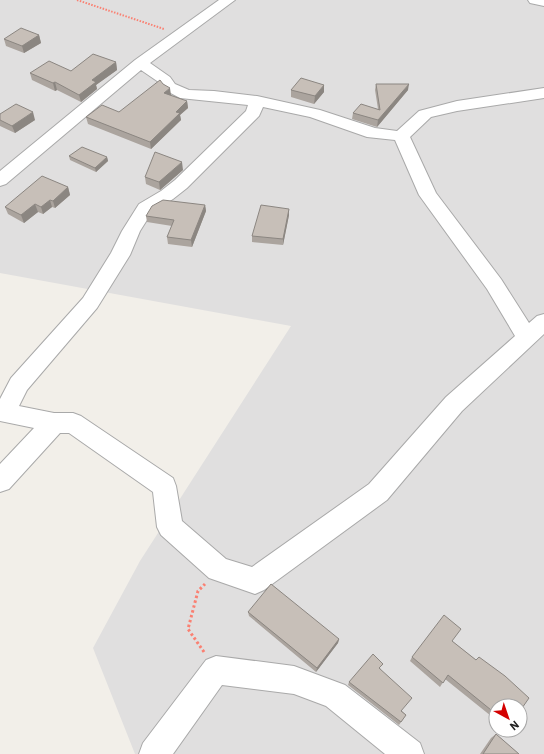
<svg xmlns="http://www.w3.org/2000/svg" width="544" height="754" font-family="'IBM Plex Sans',sans-serif">
<style>
.residential{fill:#e0dfdf;fill-rule:evenodd}
.lines{fill:none;stroke-linecap:round;stroke-linejoin:round}
.minor-casing{stroke:#a9a9a9;stroke-width:2}
.path-far1{stroke:#fa8072;stroke-width:2;stroke-dasharray:1.5 1.5;stroke-linecap:butt}
.path{stroke:#fa8072;stroke-width:3;stroke-dasharray:2.5 2.5;stroke-linecap:butt}
.minor{fill:#fff;fill-rule:evenodd}
.wall{fill:#aba49e}
.shaded-wall{fill:#8b8681}
.building{fill:#c7bfb8;stroke:#8b8681}
</style>
<rect width="100%" height="100%" fill="#f2efe9"/>
<!-- residential -->
<path class="residential" d="M 0,0 L 544,0 L 544,754 L 135,754 L 93,648 L 140,561 L 291,326 L 0,273 ZM 496,706 L 520,706 L 520,730 L 496,730 Z"/>
<g class="lines">
<defs>
<path id="minor" d="M 219,0 L 235,0 L 150,63 L 170,77 L 175,84 L 189,90 L 214,91 L 257,96 L 320,110 L 375,128 L 397,131 L 419,111 L 457,101 L 544,88 L 544,98 L 457,111 L 431,117 L 410,137 L 436,193 L 501,279 L 529,323 L 537,316 L 544,314 L 544,334 L 462,411 L 387,500 L 264,590 L 255,594 L 209,578 L 161,535 L 157,527 L 153,492 L 69,433 L 60,433 L 9,489 L 0,492 L 0,464 L 34,428 L 0,421 L 0,399 L 11,378 L 83,298 L 111,253 L 122,231 L 139,204 L 161,191 L 175,180 L 246,111 L 248,105 L 180,98 L 165,90 L 160,83 L 141,70 L 6,184 L 0,186 L 0,171 L 135,60 ZM 263,107 L 310,117 L 367,137 L 395,140 L 419,195 L 487,289 L 515,336 L 446,397 L 369,484 L 252,567 L 226,559 L 182,521 L 176,486 L 173,478 L 81,416 L 73,413 L 54,413 L 19,406 L 27,390 L 97,308 L 130,255 L 140,231 L 152,212 L 173,199 L 187,188 L 259,116 Z
M 528,0 L 544,0 L 544,6 L 530,3 Z
M 216,656 L 294,666 L 345,685 L 420,743 L 424,754 L 385,754 L 326,706 L 294,694 L 222,685 L 173,754 L 139,754 L 143,743 L 206,660 Z"/>
</defs>
<!-- minor casing -->
<use href="#minor" class="minor-casing"/>
<!-- path-far1 -->
<path class="path-far1" d="M 77,0 L 164,29"/>
<!-- path -->
<path class="path" d="M 204,652 L 188,629 L 198,591 L 205,584"/>
<!-- minor -->
<use href="#minor" class="minor"/>
</g>
<!-- wall -->
<path class="wall" d="M 39,35 L 41,43 L 24,53 L 6,46 L 4,39 Z
M 116,62 L 117,70 L 96,85 L 97,89 L 81,102 L 57,90 L 55,91 L 32,80 L 30,73 L 71,71 Z
M 376,84 L 408,90 L 377,127 L 352,119 L 353,113 L 378,109 L 375,90 Z
M 291,90 L 324,92 L 314,104 L 291,97 Z
M 171,95 L 170,96 L 187,101 L 188,108 L 180,115 L 181,120 L 151,149 L 88,124 L 86,117 L 119,112 Z
M 0,114 L 35,120 L 15,133 L 0,126 Z
M 69,156 L 107,157 L 108,161 L 96,172 L 70,160 Z
M 183,170 L 160,190 L 146,184 L 145,177 Z
M 68,187 L 70,195 L 55,208 L 52,207 L 43,214 L 38,212 L 24,223 L 8,214 L 5,207 Z
M 205,205 L 206,211 L 192,247 L 168,244 L 167,237 L 172,226 L 147,222 L 146,216 Z
M 289,209 L 289,215 L 283,245 L 252,242 L 252,236 Z
M 248,612 L 339,639 L 338,643 L 316,672 L 249,616 Z
M 452,641 L 476,660 L 479,657 L 496,706 L 496,720 L 445,679 L 440,687 L 410,661 L 412,657 Z
M 380,668 L 402,711 L 406,715 L 399,725 L 348,685 L 349,682 Z
M 496,734 L 519,754 L 480,754 L 491,738 Z"/>
<!-- shaded-wall -->
<path class="shaded-wall" d="M 39,35 L 41,43 L 24,53 L 22,46 Z
M 116,62 L 117,70 L 96,85 L 97,89 L 81,102 L 79,95 L 92,80 Z
M 55,82 L 57,90 L 55,91 L 53,83 Z
M 409,84 L 408,90 L 377,127 L 378,120 Z
M 324,85 L 324,92 L 314,104 L 315,96 Z
M 170,88 L 171,95 L 165,101 L 164,93 Z
M 187,101 L 188,108 L 180,115 L 181,120 L 151,149 L 150,142 L 176,112 Z
M 33,112 L 35,120 L 15,133 L 12,126 Z
M 107,157 L 108,161 L 96,172 L 95,168 Z
M 182,162 L 183,170 L 160,190 L 159,182 Z
M 68,187 L 70,195 L 55,208 L 53,201 Z
M 50,200 L 52,207 L 43,214 L 41,207 Z
M 35,204 L 38,212 L 24,223 L 21,215 Z
M 205,205 L 206,211 L 192,247 L 191,240 Z
M 289,209 L 289,215 L 283,245 L 283,239 Z
M 339,639 L 338,643 L 316,672 L 317,668 Z"/>
<!-- building -->
<path class="building" d="M 21,28 L 39,35 L 22,46 L 4,39 Z
M 93,54 L 116,62 L 92,80 L 96,82 L 79,95 L 55,82 L 53,83 L 30,73 L 49,61 L 71,71 Z
M 301,78 L 324,85 L 315,96 L 291,90 Z
M 160,80 L 163,84 L 170,88 L 164,93 L 187,101 L 176,112 L 180,113 L 150,142 L 86,117 L 102,105 L 119,112 Z
M 376,84 L 409,84 L 378,120 L 353,113 L 361,104 L 380,110 Z
M 16,104 L 33,112 L 12,126 L 0,120 L 0,114 Z
M 82,147 L 107,157 L 95,168 L 69,156 Z
M 155,152 L 182,162 L 159,182 L 145,177 Z
M 42,176 L 68,187 L 53,201 L 50,200 L 41,207 L 35,204 L 21,215 L 5,207 Z
M 163,200 L 205,205 L 191,240 L 167,237 L 174,220 L 146,216 L 152,206 Z
M 261,205 L 289,209 L 283,239 L 252,236 Z
M 271,584 L 339,639 L 317,668 L 248,612 Z
M 444,615 L 461,629 L 452,641 L 476,660 L 479,657 L 505,676 L 529,698 L 520,711 L 520,706 L 496,706 L 496,714 L 448,675 L 443,683 L 412,657 Z
M 373,654 L 383,664 L 379,668 L 412,698 L 401,711 L 406,715 L 401,722 L 349,682 Z
M 496,734 L 519,754 L 483,754 Z"/>
<!-- north arrow -->
<g transform="translate(508 718) rotate(140)"><circle r="19" fill="#ffffff" stroke="#a7a7a7"/>
<path d="M0-3L7 15L0 10L-7 15Z" fill="#d40000"/>
<text y="-6" font-size="11" font-weight="bold" text-anchor="middle" fill="#222222">N</text>
</g>
</svg>
